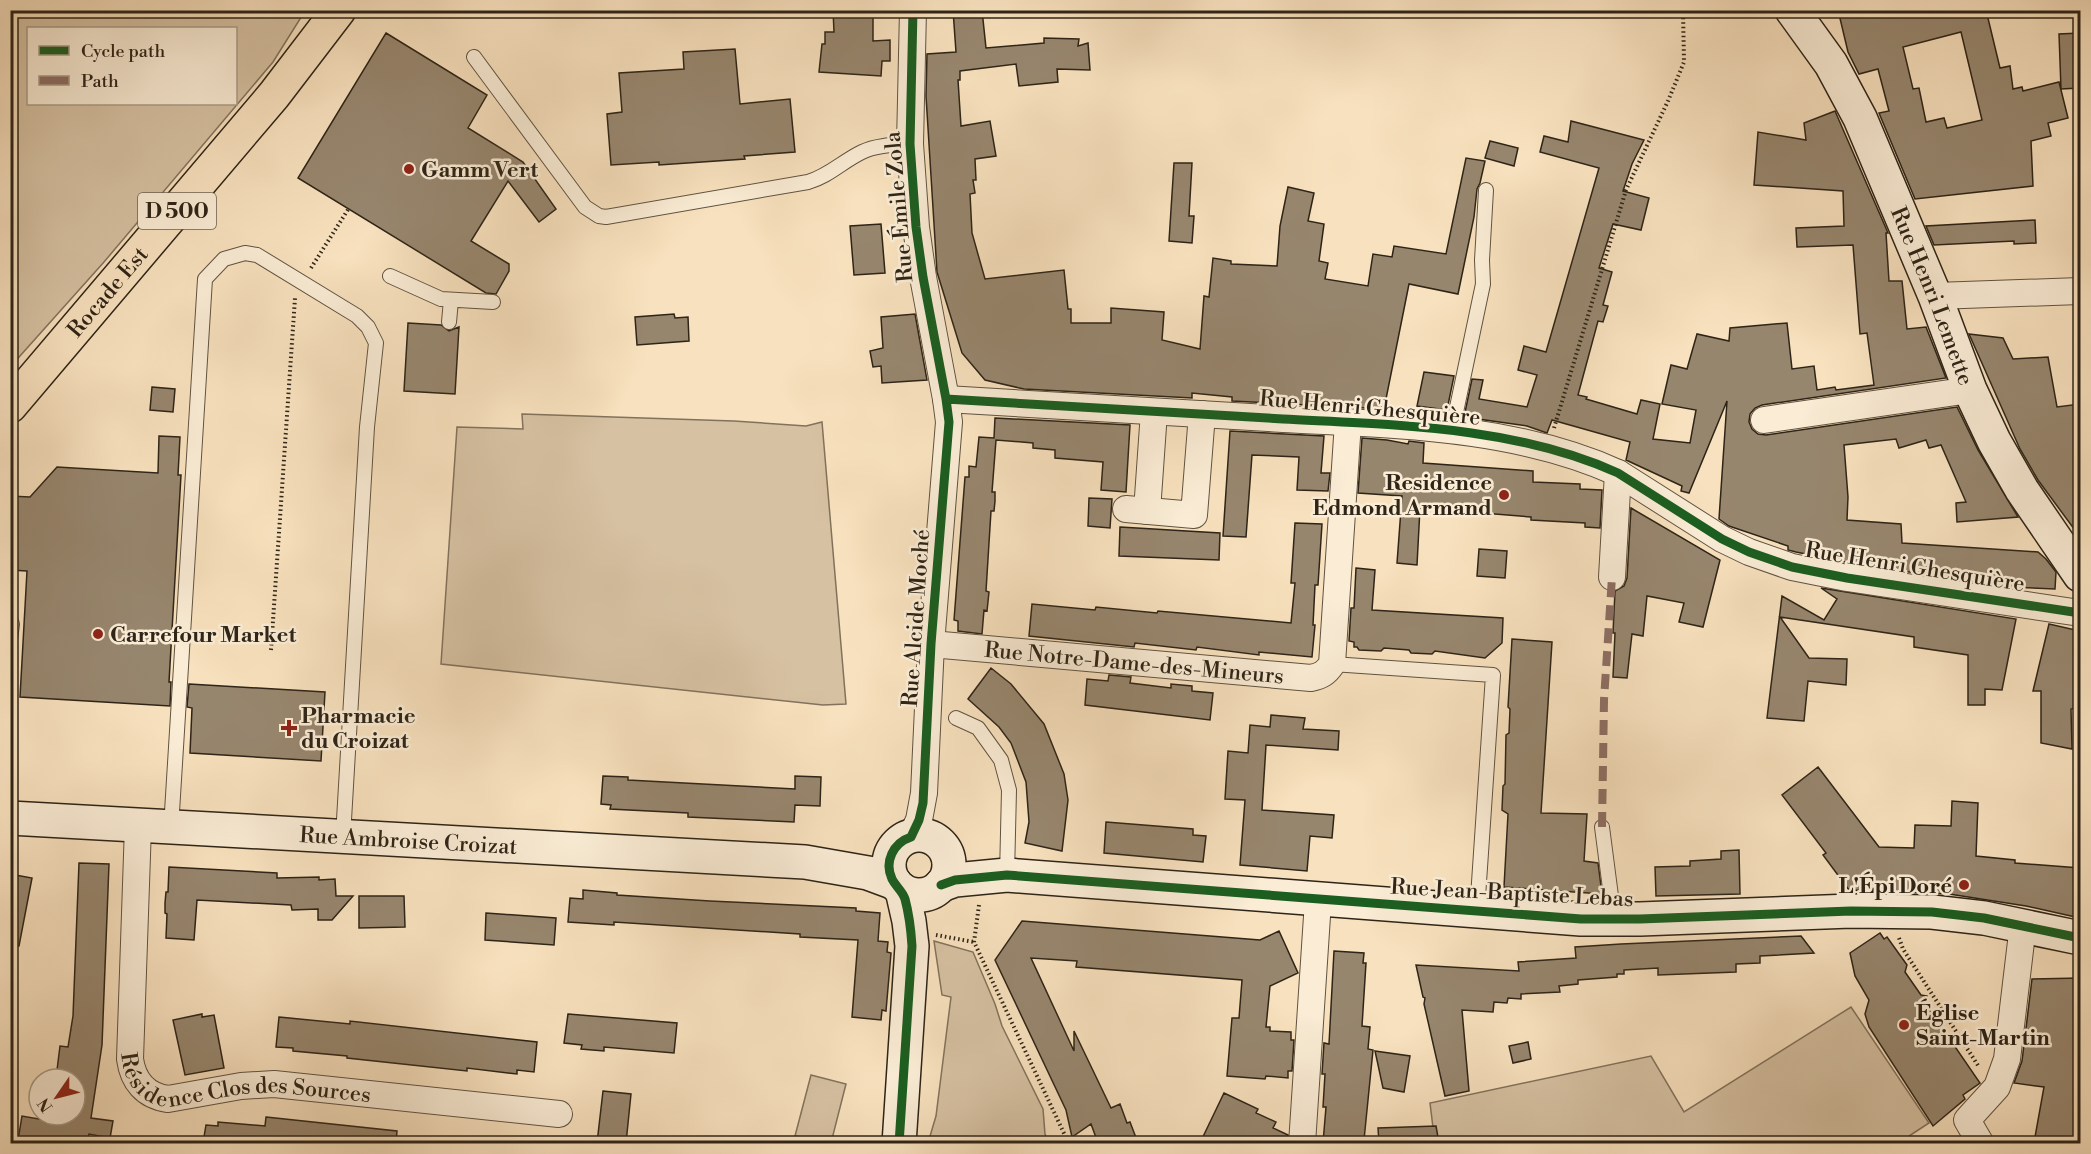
<svg xmlns="http://www.w3.org/2000/svg" width="2091" height="1154" font-family="'Libre Bodoni',serif">
<style>
.green{fill:#d6c1a2;stroke:#82725c;stroke-width:1.5;fill-rule:evenodd}
.building{fill:#97866e;stroke:#2e2417;stroke-width:1.5;fill-rule:evenodd}
.lines{fill:none;stroke-linecap:round;stroke-linejoin:round}
.lane-casing{stroke:#605341;stroke-width:16}
.street-casing{stroke:#605341;stroke-width:28}
.secondary-casing{stroke:#2e2417;stroke-width:36}
.primary-casing{stroke:#2e2417;stroke-width:36}
.path{stroke:#2e2417;stroke-width:4;stroke-dasharray:1.5 3;stroke-linecap:butt}
.lane{stroke:#faecd5;stroke-width:14}
.street{stroke:#faecd5;stroke-width:26}
.secondary{stroke:#faecd5;stroke-width:33}
.primary{stroke:#f8e1be;stroke-width:33}
.quiet{stroke:#8d6e63;stroke-width:8;stroke-dasharray:15 8;stroke-linecap:butt}
.cycleway-casing{stroke:#faecd5;stroke-width:13}
.cycleway{stroke:#1b5e20;stroke-width:9}
.poi-dot{fill:#8f2418;stroke:#faecd5;stroke-width:2}
.labels{text-anchor:middle;stroke-width:5;stroke-linejoin:round;paint-order:stroke}
.shield{fill:#faecd5;stroke:#6b6050;stroke-width:1.5}
.shield-label{font-size:21px;font-weight:bold;fill:#2e2417}
.poi-label{font-size:22px;font-weight:bold;fill:#2e2417;stroke:#faecd5;text-anchor:start}
.street-label{font-size:22px;fill:#2e2417;stroke:#faecd5}
</style>
<rect width="100%" height="100%" fill="#f8e1be"/>
<filter id="stains"><feTurbulence type="fractalNoise" baseFrequency=".00333" numOctaves="4"/><feColorMatrix values="0 0 0 0 .2 0 0 0 0 .09 0 0 0 0 .02 0 0 0 .5 -.17"/></filter>
<radialGradient id="worn" r=".72"><stop offset=".6" stop-color="#630" stop-opacity="0"/><stop offset="1" stop-color="#630" stop-opacity=".3"/></radialGradient>
<!-- green -->
<path class="green" d="M 11,10 L 305,11 L 273,62 L 104,262 L 11,366 ZM 28,28 L 236,28 L 236,104 L 28,104 Z
M 522,414 L 734,421 L 806,426 L 822,422 L 846,704 L 823,705 L 441,664 L 457,427 L 523,429 Z
M 934,941 L 973,952 L 995,1004 L 1002,1026 L 1043,1109 L 1045,1134 L 1049,1143 L 928,1143 L 936,1116 L 951,997 L 942,995 Z
M 1851,1007 L 1929,1123 L 1909,1136 L 1914,1144 L 1435,1144 L 1430,1103 L 1651,1056 L 1684,1112 Z
M 811,1075 L 846,1084 L 831,1143 L 795,1136 Z"/>
<!-- building -->
<path class="building" d="M 833,10 L 873,10 L 873,41 L 890,40 L 890,61 L 882,61 L 881,76 L 819,72 L 822,44 L 825,44 L 825,32 L 834,32 Z
M 953,10 L 982,10 L 986,48 L 1044,43 L 1044,38 L 1079,39 L 1078,46 L 1088,43 L 1090,70 L 1057,69 L 1058,82 L 1019,86 L 1016,64 L 960,71 L 960,80 L 958,80 L 961,126 L 990,121 L 996,156 L 975,159 L 976,180 L 973,180 L 975,193 L 970,194 L 972,233 L 985,279 L 1064,270 L 1068,309 L 1071,309 L 1071,323 L 1111,323 L 1111,308 L 1164,312 L 1162,340 L 1200,349 L 1204,296 L 1209,297 L 1213,258 L 1231,261 L 1231,264 L 1277,266 L 1280,226 L 1288,187 L 1314,193 L 1308,221 L 1324,224 L 1319,261 L 1328,263 L 1325,279 L 1368,286 L 1373,254 L 1392,257 L 1394,246 L 1446,254 L 1466,158 L 1485,161 L 1480,183 L 1477,189 L 1474,217 L 1458,294 L 1409,284 L 1384,409 L 1232,401 L 1232,397 L 1192,393 L 1192,398 L 1024,389 L 985,380 L 962,353 L 937,272 L 926,96 L 927,54 L 956,52 Z
M 1838,10 L 1961,10 L 1961,16 L 1986,10 L 2000,68 L 2010,66 L 2013,89 L 2022,87 L 2023,91 L 2059,82 L 2068,118 L 2048,123 L 2051,136 L 2031,141 L 2033,186 L 1915,199 L 1879,113 L 1889,111 L 1878,69 L 1859,74 L 1848,52 ZM 1961,32 L 1982,120 L 1947,128 L 1944,118 L 1926,122 L 1919,88 L 1913,89 L 1903,47 Z
M 386,33 L 487,95 L 468,128 L 523,162 L 556,209 L 539,222 L 508,181 L 471,241 L 509,264 L 509,271 L 496,294 L 486,293 L 298,178 Z
M 2080,33 L 2080,88 L 2061,89 L 2059,34 Z
M 735,49 L 740,104 L 790,99 L 795,152 L 744,156 L 745,159 L 659,165 L 659,162 L 611,165 L 607,114 L 622,112 L 619,73 L 684,69 L 683,52 Z
M 1835,111 L 1888,233 L 1886,233 L 1889,281 L 1902,281 L 1907,329 L 1926,327 L 1946,378 L 1762,405 L 1755,408 L 1750,414 L 1749,422 L 1752,429 L 1758,434 L 1766,435 L 1957,407 L 1978,450 L 2018,517 L 1957,522 L 1956,503 L 1966,502 L 1941,445 L 1929,448 L 1926,440 L 1899,448 L 1896,439 L 1844,445 L 1848,497 L 1847,520 L 1901,524 L 1902,543 L 2038,552 L 2046,559 L 2056,572 L 2055,589 L 2008,587 L 1850,563 L 1796,552 L 1788,550 L 1788,546 L 1729,526 L 1719,519 L 1727,401 L 1689,493 L 1681,491 L 1682,486 L 1626,460 L 1630,442 L 1552,420 L 1547,433 L 1527,426 L 1464,417 L 1472,379 L 1483,380 L 1479,399 L 1527,407 L 1537,375 L 1518,370 L 1524,346 L 1546,352 L 1599,168 L 1540,152 L 1544,136 L 1568,142 L 1571,121 L 1644,140 L 1632,164 L 1623,191 L 1649,198 L 1641,230 L 1613,224 L 1599,268 L 1612,272 L 1603,305 L 1608,306 L 1603,322 L 1598,321 L 1578,395 L 1587,397 L 1586,399 L 1637,414 L 1641,400 L 1660,404 L 1653,439 L 1690,443 L 1696,410 L 1662,404 L 1671,365 L 1687,369 L 1697,334 L 1729,341 L 1730,328 L 1787,323 L 1792,369 L 1814,366 L 1817,390 L 1835,387 L 1836,390 L 1874,385 L 1867,333 L 1860,334 L 1853,245 L 1797,247 L 1796,228 L 1844,226 L 1843,191 L 1754,185 L 1758,132 L 1806,140 L 1804,123 Z
M 1490,141 L 1518,148 L 1514,166 L 1485,158 Z
M 1174,163 L 1192,163 L 1189,216 L 1194,216 L 1192,243 L 1169,241 Z
M 2035,220 L 2036,243 L 2014,244 L 2014,241 L 1934,245 L 1926,226 Z
M 881,224 L 885,273 L 854,275 L 850,226 Z
M 674,314 L 675,318 L 688,317 L 689,341 L 637,345 L 635,317 Z
M 915,314 L 927,380 L 882,383 L 881,366 L 873,367 L 870,351 L 883,348 L 881,317 Z
M 408,323 L 441,325 L 449,331 L 459,327 L 455,394 L 404,391 Z
M 1969,334 L 2003,338 L 2013,359 L 2048,357 L 2057,407 L 2080,404 L 2080,537 L 2038,480 L 2020,449 Z
M 1424,372 L 1454,376 L 1447,410 L 1417,406 Z
M 152,387 L 175,389 L 173,412 L 150,410 Z
M 995,418 L 1130,425 L 1126,492 L 1101,490 L 1103,462 L 1055,458 L 1055,450 L 1033,448 L 1033,443 L 996,440 L 992,492 L 995,492 L 995,501 L 994,511 L 991,511 L 986,591 L 989,592 L 987,611 L 984,610 L 982,634 L 958,631 L 958,621 L 954,620 L 965,477 L 969,477 L 969,466 L 976,467 L 979,437 L 994,438 Z
M 1230,431 L 1324,436 L 1321,473 L 1330,473 L 1328,491 L 1297,490 L 1299,457 L 1252,455 L 1246,537 L 1223,536 Z
M 159,436 L 180,437 L 178,475 L 181,475 L 169,682 L 171,682 L 170,706 L 20,697 L 27,571 L 10,570 L 10,496 L 30,497 L 57,467 L 158,473 Z
M 1362,438 L 1387,440 L 1408,444 L 1409,441 L 1424,443 L 1423,463 L 1533,471 L 1533,482 L 1580,484 L 1580,489 L 1602,490 L 1600,528 L 1585,527 L 1585,523 L 1531,520 L 1531,517 L 1420,508 L 1417,565 L 1397,563 L 1402,496 L 1358,493 Z
M 1089,498 L 1112,499 L 1110,528 L 1088,526 Z
M 1631,508 L 1720,560 L 1703,627 L 1679,622 L 1684,603 L 1647,596 L 1643,636 L 1632,634 L 1627,678 L 1613,677 L 1615,633 L 1613,633 L 1615,591 L 1624,586 L 1627,578 Z
M 1295,523 L 1322,524 L 1318,585 L 1315,585 L 1313,625 L 1315,625 L 1312,657 L 1259,652 L 1259,655 L 1197,647 L 1196,650 L 1135,643 L 1134,647 L 1029,636 L 1032,604 L 1095,610 L 1096,607 L 1157,613 L 1158,611 L 1291,623 L 1295,583 L 1291,583 Z
M 1120,527 L 1220,533 L 1219,560 L 1119,556 Z
M 1479,549 L 1507,551 L 1505,578 L 1477,576 Z
M 1356,568 L 1375,570 L 1372,610 L 1503,618 L 1502,643 L 1485,658 L 1435,651 L 1432,654 L 1411,653 L 1409,650 L 1384,648 L 1381,651 L 1359,650 L 1357,647 L 1354,647 L 1354,642 L 1349,641 L 1351,608 L 1354,608 Z
M 1821,588 L 2016,619 L 2002,690 L 1985,689 L 1985,705 L 1968,705 L 1968,655 L 1914,647 L 1914,637 L 1780,617 L 1809,658 L 1847,659 L 1846,685 L 1808,681 L 1804,721 L 1767,718 L 1782,596 L 1824,620 L 1837,599 Z
M 2049,624 L 2080,631 L 2080,707 L 2071,709 L 2072,749 L 2041,743 L 2041,691 L 2033,691 Z
M 1512,639 L 1552,642 L 1541,813 L 1587,814 L 1584,861 L 1598,863 L 1602,894 L 1504,887 L 1508,814 L 1502,810 L 1503,786 L 1505,784 L 1506,735 L 1509,733 L 1510,709 L 1508,707 Z
M 991,668 L 1011,684 L 1044,724 L 1064,774 L 1068,800 L 1062,851 L 1025,843 L 1029,822 L 1026,782 L 1011,743 L 999,727 L 968,699 Z
M 1109,675 L 1131,677 L 1130,683 L 1171,688 L 1171,684 L 1192,686 L 1192,691 L 1213,693 L 1210,720 L 1085,705 L 1087,679 L 1108,681 Z
M 189,684 L 325,692 L 321,761 L 190,753 L 192,708 L 187,707 Z
M 1271,715 L 1305,718 L 1303,729 L 1339,731 L 1338,750 L 1266,745 L 1262,810 L 1334,815 L 1332,838 L 1310,836 L 1307,871 L 1240,865 L 1245,800 L 1225,799 L 1228,751 L 1248,753 L 1250,725 L 1270,727 Z
M 1818,767 L 1879,847 L 1914,848 L 1915,825 L 1951,826 L 1952,801 L 1978,803 L 1976,856 L 2015,860 L 2015,863 L 2080,868 L 2080,918 L 2026,906 L 1949,894 L 1849,890 L 1823,855 L 1826,853 L 1782,795 Z
M 603,776 L 628,777 L 628,780 L 795,789 L 795,776 L 821,777 L 820,806 L 795,805 L 794,822 L 688,817 L 688,813 L 610,809 L 611,805 L 601,804 Z
M 1106,822 L 1193,829 L 1193,835 L 1206,836 L 1203,862 L 1104,853 Z
M 1739,850 L 1740,894 L 1656,896 L 1655,867 L 1690,866 L 1690,861 L 1721,859 L 1721,851 Z
M 79,863 L 109,864 L 102,1045 L 91,1118 L 113,1121 L 110,1138 L 89,1134 L 87,1143 L 38,1143 L 18,1140 L 22,1116 L 56,1122 L 57,1115 L 75,1115 L 75,1079 L 63,1079 L 64,1071 L 57,1070 L 60,1046 L 68,1047 L 73,1016 Z
M 169,867 L 277,873 L 277,878 L 319,877 L 319,880 L 335,879 L 336,896 L 353,896 L 332,920 L 318,920 L 318,909 L 292,910 L 291,905 L 197,900 L 194,940 L 166,938 L 167,914 L 165,913 L 165,903 L 166,892 L 168,892 Z
M 10,874 L 32,878 L 19,946 L 10,945 Z
M 583,890 L 617,893 L 617,895 L 710,901 L 856,908 L 856,911 L 880,913 L 878,941 L 888,942 L 887,952 L 891,953 L 886,1011 L 882,1010 L 881,1020 L 852,1017 L 858,940 L 800,937 L 800,934 L 614,922 L 614,925 L 568,922 L 570,898 L 583,899 Z
M 359,896 L 404,896 L 405,927 L 359,928 Z
M 486,913 L 556,918 L 554,945 L 485,940 Z
M 1022,921 L 1260,940 L 1279,931 L 1298,973 L 1270,986 L 1266,1027 L 1270,1027 L 1270,1031 L 1291,1032 L 1291,1040 L 1294,1040 L 1292,1071 L 1288,1071 L 1288,1078 L 1266,1076 L 1265,1079 L 1227,1076 L 1232,1018 L 1239,1018 L 1242,980 L 1076,967 L 1077,961 L 1031,958 L 1074,1051 L 1074,1031 L 1111,1108 L 1120,1104 L 1127,1123 L 1130,1122 L 1138,1143 L 1098,1143 L 1091,1124 L 1072,1137 L 1066,1110 L 995,960 Z
M 1880,933 L 1884,939 L 1887,937 L 1907,965 L 1905,972 L 1921,995 L 1927,996 L 1925,1003 L 1980,1083 L 1963,1095 L 1965,1099 L 1933,1126 L 1869,1027 L 1865,1014 L 1869,1000 L 1855,976 L 1850,953 Z
M 1801,936 L 1814,953 L 1760,956 L 1760,963 L 1736,964 L 1736,972 L 1658,975 L 1658,968 L 1624,970 L 1624,974 L 1617,974 L 1617,977 L 1578,980 L 1578,984 L 1559,986 L 1560,992 L 1521,994 L 1521,999 L 1508,998 L 1507,1003 L 1494,1002 L 1493,1012 L 1462,1010 L 1469,1091 L 1445,1096 L 1424,1004 L 1425,998 L 1423,997 L 1416,965 L 1519,971 L 1518,962 L 1576,958 L 1575,947 L 1621,944 Z
M 1334,951 L 1364,953 L 1363,963 L 1366,963 L 1362,1026 L 1370,1027 L 1368,1049 L 1373,1050 L 1364,1140 L 1352,1138 L 1352,1143 L 1323,1143 L 1326,1107 L 1323,1107 L 1325,1074 L 1322,1074 L 1324,1043 L 1329,1044 Z
M 2080,978 L 2080,1143 L 2042,1143 L 2043,1139 L 2035,1137 L 2044,1087 L 2014,1083 L 2022,1061 L 2032,979 Z
M 202,1014 L 202,1017 L 214,1015 L 224,1068 L 185,1075 L 173,1020 Z
M 568,1014 L 677,1023 L 674,1053 L 604,1047 L 604,1051 L 581,1049 L 582,1045 L 564,1043 Z
M 279,1017 L 350,1024 L 350,1021 L 537,1042 L 534,1072 L 517,1070 L 517,1074 L 467,1068 L 467,1071 L 347,1058 L 347,1056 L 293,1051 L 293,1048 L 276,1047 Z
M 1528,1042 L 1531,1059 L 1513,1063 L 1509,1046 Z
M 1375,1051 L 1410,1056 L 1404,1092 L 1383,1088 Z
M 603,1091 L 631,1094 L 626,1143 L 597,1143 Z
M 1224,1093 L 1258,1109 L 1256,1113 L 1276,1122 L 1273,1128 L 1288,1135 L 1287,1143 L 1200,1143 Z
M 266,1117 L 397,1131 L 396,1143 L 203,1143 L 206,1125 L 218,1126 L 218,1122 L 265,1126 Z
M 1436,1126 L 1439,1143 L 1379,1143 L 1378,1128 Z"/>
<g class="lines">
<defs>
<path id="lane" d="M 474,57 L 585,207 L 599,216 L 606,217 L 808,182 C 829,176 843,161 862,152 C 877,145 894,145 910,144
M 390,276 L 441,299 L 493,302
M 449,322 L 451,300
M 1452,431 L 1483,284 L 1482,260 L 1486,190
M 10,640 L 12,624
M 1332,664 L 1493,675 L 1477,912
M 956,718 L 978,728 L 1001,760 L 1009,790 L 1007,875
M 1602,827 L 1614,919
M 171,828 L 205,279 L 224,259 L 245,253 L 257,255 L 357,316 L 368,327 L 376,343 L 367,427 L 343,837"/>
<g id="street">
<path d="M 1935,296 L 2080,291"/>
<path d="M 946,399 C 1058,406 1171,412 1283,419 C 1395,425 1515,426 1618,473 L 1722,539 L 1749,552 L 1792,567 L 1847,578 L 2080,613"/>
<path d="M 1764,420 L 1970,390"/>
<path d="M 1126,509 L 1194,515 L 1202,414"/>
<path d="M 1147,511 L 1154,412"/>
<path d="M 1612,577 L 1618,473"/>
<path id="s1" d="M 931,644 L 1311,678 C 1321,676 1326,673 1332,664 L 1348,422"/>
<path id="s2" d="M 138,826 L 130,1059 C 133,1081 145,1096 168,1099 L 241,1086 L 274,1084 L 559,1114"/>
<path d="M 911,837 L 919,820 L 924,793 L 931,644 L 949,422 L 946,399 L 923,277 L 916,227 L 910,144 L 913,10"/>
<path d="M 1302,1144 L 1318,901"/>
<path d="M 1981,1144 L 1967,1120 L 1997,1087 L 2007,1059 L 2023,925"/>
</g>
<g id="secondary">
<path id="s3" d="M 1792,10 L 1831,64 L 1860,118 L 1935,296 L 1970,390 L 1994,441 L 2022,490 L 2080,575"/>
<path id="s4" d="M 10,818 L 805,862 L 868,873 L 895,883"/>
<circle cx="919" cy="865" r="30"/>
<path d="M 941,885 L 955,880 L 1007,875 L 1581,919 L 1640,919 L 1851,911 L 1932,912 L 1984,918 L 2080,938"/>
<path d="M 899,1144 L 912,946 L 909,921 L 902,890"/>
</g>
<g id="primary">
<path id="s5" d="M 10,406 L 274,95 L 339,10"/>
</g>
</defs>
<!-- lane casing -->
<use href="#lane" class="lane-casing"/>
<!-- street casing -->
<use href="#street" class="street-casing"/>
<!-- secondary casing -->
<use href="#secondary" class="secondary-casing"/>
<!-- primary casing -->
<use href="#primary" class="primary-casing"/>
<!-- path -->
<path class="path" d="M 311,268 L 349,208
M 1554,428 L 1626,190 L 1668,101 L 1684,62 L 1683,10
M 271,650 L 295,298
M 979,905 L 974,942 L 1069,1144
M 936,935 L 974,942
M 1899,938 L 1903,949 L 1979,1067
M 1053,1144 L 1068,1140"/>
<!-- lane -->
<use href="#lane" class="lane"/>
<!-- street -->
<use href="#street" class="street"/>
<!-- secondary -->
<use href="#secondary" class="secondary"/>
<!-- primary -->
<use href="#primary" class="primary"/>
<!-- quiet -->
<path class="quiet" d="M 1602,827 L 1604,700 L 1612,577"/>
<defs>
<path id="cycleway" d="M 946,399 C 1058,406 1171,412 1283,419 C 1395,425 1515,426 1618,473 L 1722,539 L 1749,552 L 1792,567 L 1847,578 L 2080,613
M 941,885 L 955,880 L 1007,875 L 1581,919 L 1640,919 L 1851,911 L 1932,912 L 1984,918 L 2080,938
M 899,1144 L 912,946 C 911,930 909,914 905,899 C 902,890 896,887 892,879 C 884,862 893,843 911,837 L 919,820 L 923,803 L 931,644 L 949,422 L 946,399 L 923,277 L 916,227 L 910,144 L 913,10"/>
</defs>
<!-- cycleway casing -->
<use href="#cycleway" class="cycleway-casing"/>
<!-- cycleway -->
<use href="#cycleway" class="cycleway"/>
</g>
<!-- markers -->
<g class="poi-dot">
<circle cx="409" cy="169" r="6"/>
<circle cx="1504" cy="495" r="6"/>
<circle cx="98" cy="634" r="6"/>
<path d="M286 719h6v6h6v6h-6v6h-6v-6h-6v-6h6z"/>
<circle cx="1964" cy="885" r="6"/>
<circle cx="1904" cy="1025" r="6"/>
</g>
<g class="labels">
<!-- shield labels -->
<rect class="shield" x="138" y="193" width="78" height="36" rx="4.5"/>
<g class="shield-label">
<text x="177" y="218">D 500</text>
</g>
<!-- poi labels -->
<g class="poi-label">
<text x="421" y="177">Gamm Vert</text>
<text x="1492" y="490" text-anchor="end">Residence<tspan x="1492" dy="25">Edmond Armand</tspan></text>
<text x="110" y="642">Carrefour Market</text>
<text x="301" y="723">Pharmacie<tspan x="301" dy="25">du Croizat</tspan></text>
<text x="1952" y="893" text-anchor="end">L'Épi Doré</text>
<text x="1916" y="1020">Église<tspan x="1916" dy="25">Saint-Martin</tspan></text>
</g>
<!-- street labels -->
<g class="street-label">
<text transform="translate(898 207) rotate(-95)" y="8">Rue Émile Zola</text>
<text dy="8" stroke="none"><textPath href="#s5" startOffset="150">Rocade Est</textPath></text>
<text dy="8" stroke="none"><textPath href="#s3" startOffset="320">Rue Henri Lemette</textPath></text>
<text transform="translate(1370 407) rotate(5)" y="8">Rue Henri Ghesquière</text>
<text transform="translate(1915 566) rotate(9)" y="8">Rue Henri Ghesquière</text>
<text transform="translate(915 618) rotate(-86)" y="8">Rue Alcide Moché</text>
<text dy="8" stroke="none"><textPath href="#s1" startOffset="204">Rue Notre-Dame-des-Mineurs</textPath></text>
<text dy="8" stroke="none"><textPath href="#s4" startOffset="399">Rue Ambroise Croizat</textPath></text>
<text transform="translate(1512 892) rotate(3)" y="8">Rue Jean-Baptiste Lebas</text>
<text dy="8" stroke="none"><textPath href="#s2" startOffset="362">Résidence Clos des Sources</textPath></text>
</g>
</g>
<!-- margin -->
<rect width="2091" height="1154" fill="none" stroke="#f8e1be" stroke-width="36"/>
<rect x="12" y="12" width="2067" height="1130" fill="none" stroke="#2e2417" stroke-width="3"/>
<rect x="18" y="18" width="2055" height="1118" fill="none" stroke="#2e2417" stroke-width="1.5"/>
<!-- legend -->
<rect x="27" y="27" width="210" height="78" fill="#faecd5" stroke="#a89c89" stroke-width="1.5"/>
<rect x="39" y="46" width="30" height="9" fill="#1b5e20" stroke="#a89c89" stroke-width="1.5"/>
<text x="81" y="57" font-size="18" fill="#2e2417">Cycle path</text>
<rect x="39" y="76" width="30" height="9" fill="#8d6e63" stroke="#a89c89" stroke-width="1.5"/>
<text x="81" y="87" font-size="18" fill="#2e2417">Path</text>
<!-- north arrow -->
<g transform="translate(57 1097) rotate(235)"><circle r="28" fill="#faecd5" stroke="#a89c89" stroke-width="1.5"/>
<path d="M0-4.5L10 22L0 15L-10 22Z" fill="#8f2418"/>
<text y="-9" font-size="16" font-weight="bold" text-anchor="middle" fill="#2e2417">N</text>
</g>
<rect width="100%" height="100%" filter="url(#stains)"/>
<rect width="100%" height="100%" fill="url(#worn)"/>
</svg>
